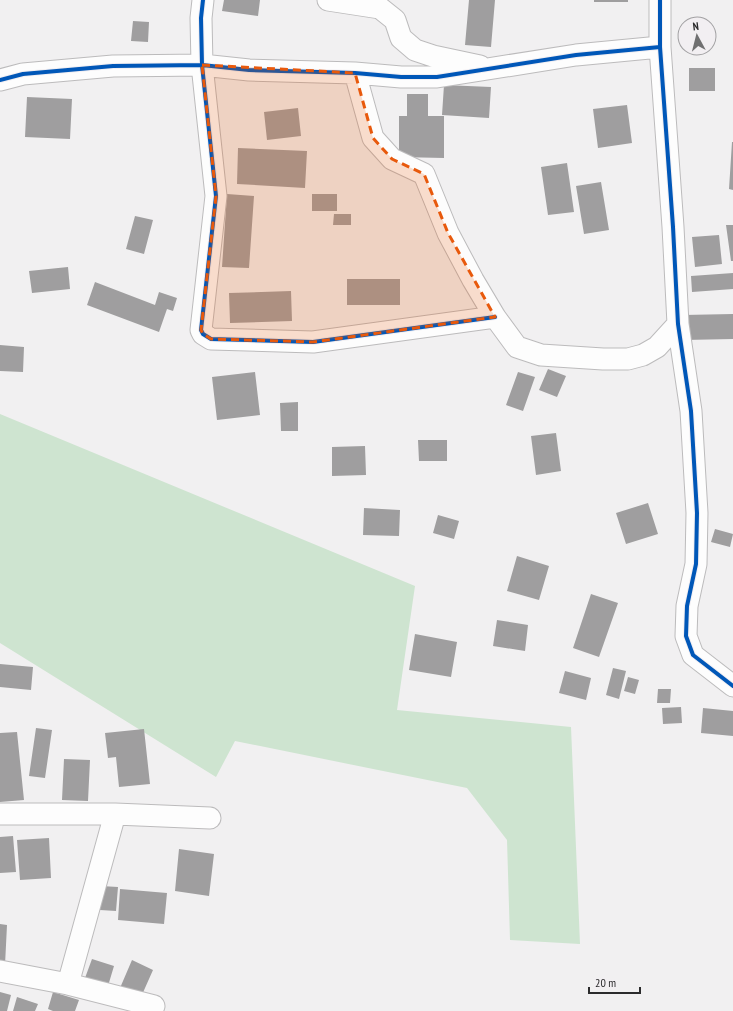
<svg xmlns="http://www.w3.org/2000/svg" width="733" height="1011" font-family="'PT Sans Narrow',sans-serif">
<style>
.green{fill:#cee4d0}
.building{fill:#9f9e9f}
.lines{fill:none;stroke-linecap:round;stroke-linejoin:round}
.minor-casing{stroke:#bcbbbc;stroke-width:23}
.minor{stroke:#fdfdfd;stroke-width:21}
.cycleway-casing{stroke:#f2eff2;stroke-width:6}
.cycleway{stroke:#0057b8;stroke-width:4}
.marked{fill:#e8590c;fill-opacity:0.2;stroke:#e8590c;stroke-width:3;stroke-dasharray:8 5;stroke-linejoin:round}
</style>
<rect width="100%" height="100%" fill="#f1f0f1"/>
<!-- green -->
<path class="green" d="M 0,414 L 415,586 L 397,710 L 571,727 L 580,944 L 510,940 L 507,840 L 467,788 L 235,741 L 216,777 L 0,643 Z"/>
<!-- building -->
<path class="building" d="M 224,0 L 260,0 L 258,16 L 222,11 Z
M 469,0 L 495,0 L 491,47 L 465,45 Z
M 594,0 L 628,0 L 628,2 L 594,2 Z
M 133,21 L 149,22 L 148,42 L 131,41 Z
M 689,68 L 715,68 L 715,91 L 689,91 Z
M 444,85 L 491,87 L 489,118 L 442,115 Z
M 407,94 L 428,94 L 428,116 L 444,116 L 444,158 L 399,157 L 399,116 L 407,116 Z
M 27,97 L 72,99 L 70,139 L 25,137 Z
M 627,105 L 632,143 L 598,148 L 593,109 Z
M 298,108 L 301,136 L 267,140 L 264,112 Z
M 732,142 L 733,142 L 733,190 L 729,189 Z
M 238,148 L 307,151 L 305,188 L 237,184 Z
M 567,163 L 574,212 L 548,215 L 541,167 Z
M 601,182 L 609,230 L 584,234 L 576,186 Z
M 227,194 L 254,196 L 249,268 L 222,267 Z
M 312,194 L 337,194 L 337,211 L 312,211 Z
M 334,214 L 351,214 L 351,225 L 333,225 Z
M 135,216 L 153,220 L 144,254 L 126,249 Z
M 726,225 L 733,225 L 733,261 L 731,261 Z
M 719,235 L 722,264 L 695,267 L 692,237 Z
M 68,267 L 70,289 L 32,293 L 29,271 Z
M 733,273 L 733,289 L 692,292 L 691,276 Z
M 347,279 L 400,279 L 400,305 L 347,305 Z
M 95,282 L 155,305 L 159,292 L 177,298 L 173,311 L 167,309 L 159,332 L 87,305 Z
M 291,291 L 292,321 L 230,323 L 229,293 Z
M 733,314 L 733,339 L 684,340 L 683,315 Z
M 0,345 L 24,347 L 23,372 L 0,371 Z
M 548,369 L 566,376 L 557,397 L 539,390 Z
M 255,372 L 260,415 L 217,420 L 212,377 Z
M 518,372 L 535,377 L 523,411 L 506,405 Z
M 298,402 L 298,431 L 281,431 L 280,403 Z
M 556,433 L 561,471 L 536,475 L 531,436 Z
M 418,440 L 447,440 L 447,461 L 419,461 Z
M 365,446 L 366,475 L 332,476 L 332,447 Z
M 648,503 L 658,534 L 626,544 L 616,513 Z
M 364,508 L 400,510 L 399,536 L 363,535 Z
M 438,515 L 459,521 L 454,539 L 433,533 Z
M 715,529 L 733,534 L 730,547 L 711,542 Z
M 517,556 L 549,566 L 539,600 L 507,591 Z
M 591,594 L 618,603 L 599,657 L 573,648 Z
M 497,620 L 528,625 L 525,651 L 493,646 Z
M 415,634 L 457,642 L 451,677 L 409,670 Z
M 0,664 L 33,667 L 31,690 L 0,687 Z
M 613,668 L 626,671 L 619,699 L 606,695 Z
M 565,671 L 591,678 L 586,700 L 559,693 Z
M 628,677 L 639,680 L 635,694 L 624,691 Z
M 658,689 L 671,689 L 670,703 L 657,703 Z
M 681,707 L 682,723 L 663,724 L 662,708 Z
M 703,708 L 733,711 L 733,736 L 701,733 Z
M 36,728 L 52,730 L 45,778 L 29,776 Z
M 144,729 L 150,784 L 119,787 L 116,757 L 108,758 L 105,733 Z
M 17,732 L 24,800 L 0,802 L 0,733 Z
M 64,759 L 90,760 L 88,801 L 62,800 Z
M 13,836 L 16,872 L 0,873 L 0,837 Z
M 49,838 L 51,878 L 20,880 L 17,840 Z
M 179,849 L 214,854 L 209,896 L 175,891 Z
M 101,886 L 118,887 L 116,911 L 100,910 Z
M 120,889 L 167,893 L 164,924 L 118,920 Z
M 0,924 L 7,925 L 5,965 L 0,965 Z
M 92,959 L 114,966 L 108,986 L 85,978 Z
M 132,960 L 153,970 L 141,997 L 120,988 Z
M 0,992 L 11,995 L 7,1011 L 0,1011 Z
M 53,992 L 79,1000 L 75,1011 L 53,1011 L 48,1009 Z
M 17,997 L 38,1004 L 35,1011 L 13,1011 Z"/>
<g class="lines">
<defs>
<path id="minor" d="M 203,0 L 201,18 L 202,65 L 216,196 L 201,330 L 203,334 L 211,339 L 313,342 L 495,317
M 328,0 L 380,8 L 395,20 L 401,38 L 415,50 L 433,56 L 480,66
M 660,0 L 660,47 L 673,227 L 678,324 L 691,411 L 697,513 L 696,564 L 687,606 L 686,636 L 693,655 L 733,686
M 355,73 L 373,138 L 392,159 L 424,174 L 448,233 L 473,280 L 495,317 L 517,347 L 541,355 L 603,359 L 628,359 L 643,355 L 657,347 L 678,324
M 0,80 L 23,74 L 113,66 L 202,65 L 249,70 L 355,73 L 401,77 L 437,77 L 576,55 L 660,47
M 0,814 L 115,814 L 210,818
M 0,971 L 68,984 L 154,1006
M 68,984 L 115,814"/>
</defs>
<!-- minor casing -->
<use href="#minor" class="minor-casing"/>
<!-- minor -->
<use href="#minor" class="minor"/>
<defs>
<path id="cycleway" d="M 203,0 L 201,18 L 202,65 L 216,196 L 201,330 L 203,334 L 211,339 L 313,342 L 495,317
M 660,0 L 660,47 L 673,227 L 678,324 L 691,411 L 697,513 L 696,564 L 687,606 L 686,636 L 693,655 L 733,686
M 0,80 L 23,74 L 113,66 L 202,65 L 249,70 L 355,73 L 401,77 L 437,77 L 576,55 L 660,47"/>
</defs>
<!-- cycleway casing -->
<use href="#cycleway" class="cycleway-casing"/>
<!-- cycleway -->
<use href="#cycleway" class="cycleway"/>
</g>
<!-- marked area -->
<path class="marked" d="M 202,65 L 355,73 L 373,138 L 392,159 L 424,174 L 448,233 L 495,317 L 313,342 L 211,339 L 203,334 L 201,330 L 216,196 Z"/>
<!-- north arrow -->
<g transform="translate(697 36) rotate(353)"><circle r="19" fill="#f2eff2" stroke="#a2a1a3"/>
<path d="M0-3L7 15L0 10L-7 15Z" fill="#707071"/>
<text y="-6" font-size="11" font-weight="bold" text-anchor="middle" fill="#2b2b2c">N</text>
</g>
<!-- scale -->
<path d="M589 987v6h51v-6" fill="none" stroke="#2b2b2c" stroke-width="2"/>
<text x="595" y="987" font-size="12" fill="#2b2b2c" stroke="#f2eff2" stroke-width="3" paint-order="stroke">20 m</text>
</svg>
